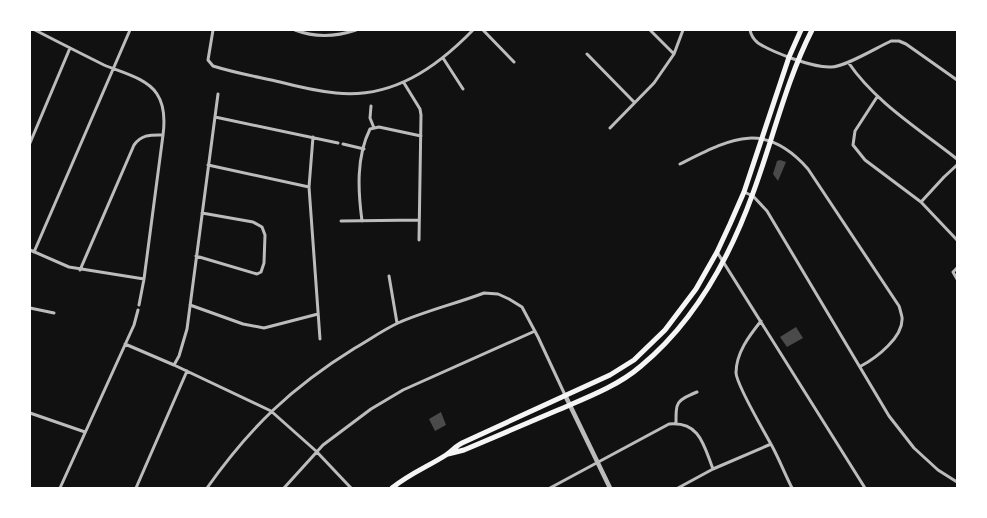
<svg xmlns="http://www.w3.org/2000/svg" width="987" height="518" font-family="'Roboto Condensed',sans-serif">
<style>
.building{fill:#4a4a4a}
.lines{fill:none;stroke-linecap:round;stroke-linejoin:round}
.minor{stroke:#bcbcbc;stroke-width:3}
.tertiary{stroke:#bcbcbc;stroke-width:4.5}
.secondary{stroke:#f5f5f5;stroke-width:5}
</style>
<rect width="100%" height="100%" fill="#111"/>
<!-- building -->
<path class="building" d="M 780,160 L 786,162 L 778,181 L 773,174 L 777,161 Z
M 796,327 L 803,338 L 787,347 L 780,337 Z
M 441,412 L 446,425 L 435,431 L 429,419 Z"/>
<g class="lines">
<!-- minor -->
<path class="minor" d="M 35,30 C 58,42 80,53 104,65 C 120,72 147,78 157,94 C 165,106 165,120 163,135 L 144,279 L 139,305
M 213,30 L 208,60 L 213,66 C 235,73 258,77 280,82 C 299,87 317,91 336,93 C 392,99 436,68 473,30
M 295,30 C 316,38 335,37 356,30
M 483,30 L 514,62
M 650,30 L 674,54
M 750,30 C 751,35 753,39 758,43 C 772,52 813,68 831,67 C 845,67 876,48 891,41 L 899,41 L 906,44 L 957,80
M 587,54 L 634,102
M 443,58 L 463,89
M 848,62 C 875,102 919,129 957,159
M 404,83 L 420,109 L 421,115 L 419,240
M 877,97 L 855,131 L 853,145 L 865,160 L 921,202 L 957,240
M 371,106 L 370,118 L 374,128
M 215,117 L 338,143
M 610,128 L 654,83 L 674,54 L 683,30
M 313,137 L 309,187 L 320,339
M 30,143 L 70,48
M 343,144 L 364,149
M 680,164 C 730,139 764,119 808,169 L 899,306 C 900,309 901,313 902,317 C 904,337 876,358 861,366
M 208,165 L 309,187
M 744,192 L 753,196 L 767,211 L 889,416 L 914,448 L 938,470 L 957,482
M 921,202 L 944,177 L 957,165
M 341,221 L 419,220
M 362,221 C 358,191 356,157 370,129 L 379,127 L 421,136
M 30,250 L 69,267 L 144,279
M 34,252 L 130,30
M 717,252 L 865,488
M 196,256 L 257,274 L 261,272 L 264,263 L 265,235 L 262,227 L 253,222 L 202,213
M 957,268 L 953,272 L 957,279
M 80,270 L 134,145 C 142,134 151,135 163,135
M 389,276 L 397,323
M 190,305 L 243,324 L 264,328 L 318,314
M 30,308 L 54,313
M 761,321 C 749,336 736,353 736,373 C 737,386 764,431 772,446 C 779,459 785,474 792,488
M 125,344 L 174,365 L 271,411 L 316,451 L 351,488
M 174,365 L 179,356 L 187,329 L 218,94
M 30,413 L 85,432
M 676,424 C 676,401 676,401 697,392
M 60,488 L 134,325 L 138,310
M 136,488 L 187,371
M 207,488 C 250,427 292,387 355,348 C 369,340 383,330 398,323 C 425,311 455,304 484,293 L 498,294 L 509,299 L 522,307 L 538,337 L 565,395
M 284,488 L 323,445 L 371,409 L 403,390 L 535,331
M 550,488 L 669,424 C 700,421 704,446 713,469
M 678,488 L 713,469 L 771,444"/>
<!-- tertiary -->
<path class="tertiary" d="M 565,395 L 610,488"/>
<!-- secondary -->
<path class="secondary" d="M 448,454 L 464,450 C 495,437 527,423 558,410 C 586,398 618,386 641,366 C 694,322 730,257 753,193 C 773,139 786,81 812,30
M 392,488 C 409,474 429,466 446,455 C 452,451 456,446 462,443 L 610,375 L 634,360 L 665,330 L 696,289 L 717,252 L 730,224 L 744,192 L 789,57 L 801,30"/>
</g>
<!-- border -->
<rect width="987" height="518" fill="none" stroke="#ffffff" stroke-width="62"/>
</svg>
